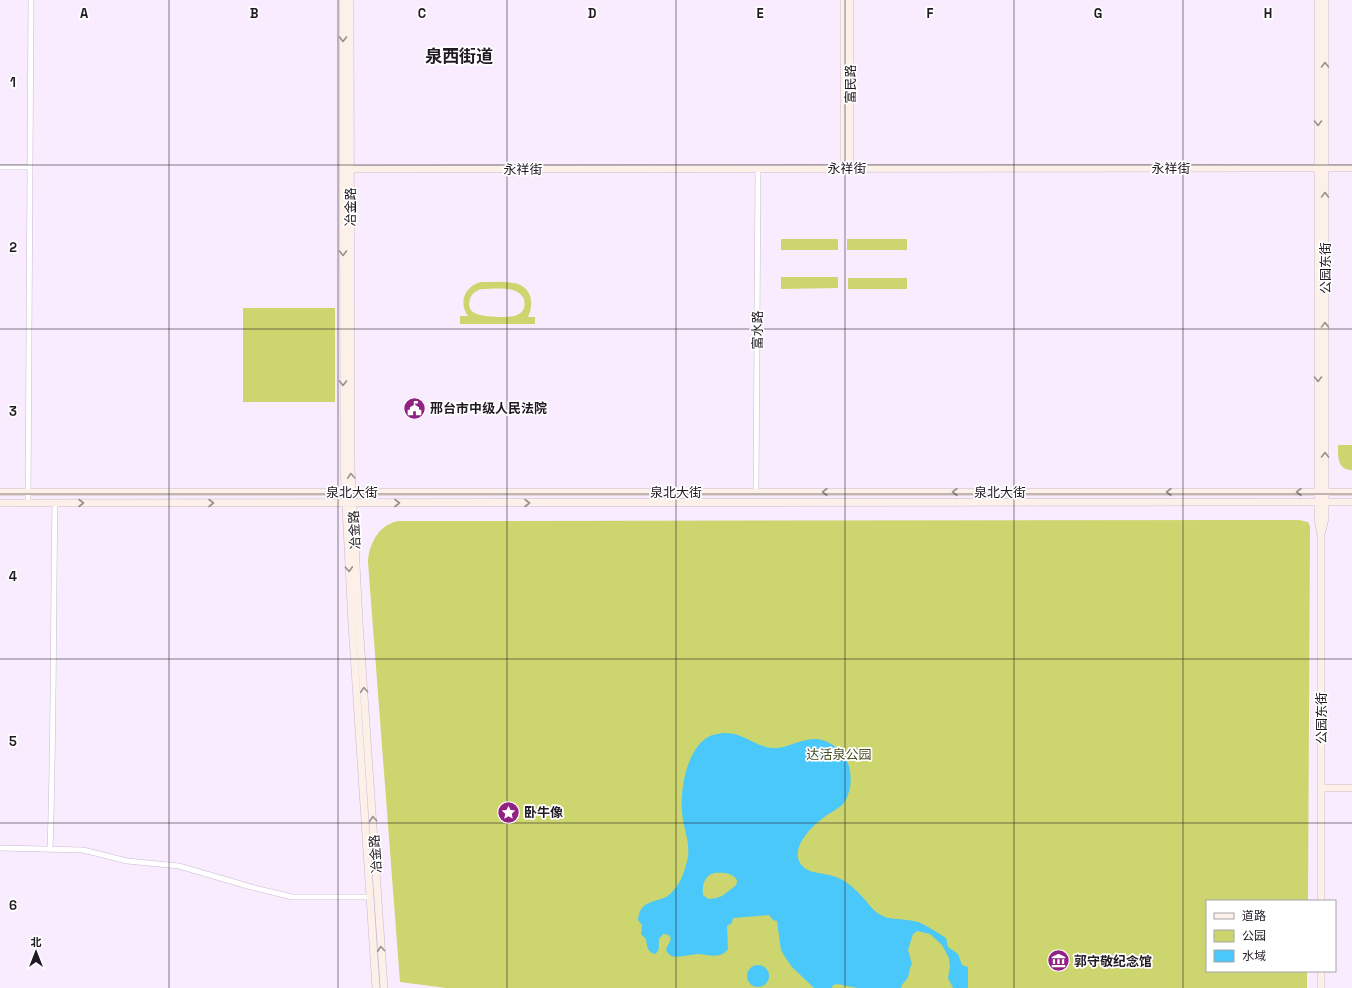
<svg xmlns="http://www.w3.org/2000/svg" width="1352" height="988" font-family="'Space Grotesk','Noto Sans SC',sans-serif">
<style>
.green{fill:#cdd56e;fill-rule:evenodd}
.water{fill:#49c8f9;fill-rule:evenodd}
.lines{fill:none;stroke-linecap:round;stroke-linejoin:round}
.street-casing{stroke:#c9bacf;stroke-width:6}
.secondary-casing{stroke:#c9bacf;stroke-width:8}
.street{stroke:#fff;stroke-width:5}
.secondary{stroke:#fdf0e8;stroke-width:7}
.oneway{stroke:#9a908f}
.grid{fill:none;stroke:#201a22;stroke-width:1;stroke-opacity:0.55}
.labels{text-anchor:middle;stroke-width:3.5;stroke-linejoin:round;paint-order:stroke}
.street-label{font-size:13px;fill:#201a22;stroke:#fff}
.poi-label{font-size:13px;font-weight:bold;fill:#201a22;stroke:#fff;text-anchor:start}
.park-label{font-size:13px;fill:#494c21;stroke:#fff}
.district-label{font-size:17px;font-weight:bold;fill:#201a22;stroke:#fff}
.grid-label{font-size:13px;text-anchor:middle;font-weight:bold;fill:#201a22;stroke:#fff;stroke-width:3.5;stroke-linejoin:round;paint-order:stroke}
</style>
<rect width="100%" height="100%" fill="#f8ecfe"/>
<!-- green -->
<path class="green" d="M 781,239 L 838,239 L 838,250 L 781,250 Z
M 847,239 L 907,239 L 907,250 L 847,250 Z
M 781,277 L 838,277 L 838,288 L 781,289 Z
M 848,278 L 907,278 L 907,289 L 848,289 Z
M 481,282 C 492,282 503,281 513,283 C 531,285 535,303 528,317 L 535,317 L 535,324 L 460,324 L 460,316 L 468,316 C 458,302 465,286 481,282 ZM 482,289 C 495,289 517,285 524,299 C 528,317 511,317 499,317 C 488,316 464,317 470,299 C 472,293 477,290 482,289 Z
M 243,308 L 335,308 L 335,402 L 243,402 Z
M 1338,445 L 1352,445 L 1352,470 C 1337,470 1338,456 1338,445 Z
M 1299,520 L 1308,522 L 1310,526 L 1310,532 L 1308,901 L 1207,901 L 1207,971 L 1307,971 L 1307,988 L 446,988 L 400,982 L 368,562 C 369,543 380,523 400,521 Z"/>
<!-- water -->
<path class="water" d="M 723,733 C 744,732 753,746 772,748 C 787,749 801,738 816,739 C 826,739 839,748 844,755 C 853,769 853,791 843,804 C 837,810 829,813 823,818 C 811,827 791,847 800,863 C 807,875 825,872 836,877 C 848,881 858,892 866,901 C 870,906 874,911 879,914 C 890,921 902,918 914,921 C 924,923 938,933 946,938 L 948,947 L 958,954 L 962,965 L 968,967 L 968,988 L 953,988 L 948,978 L 950,966 L 949,958 L 942,945 L 930,934 L 917,931 L 913,934 L 908,950 L 912,964 C 909,968 910,972 908,977 C 906,981 902,983 901,988 L 857,988 L 837,984 L 833,985 L 832,988 L 814,988 L 792,967 L 785,957 L 781,950 L 777,921 L 773,920 L 769,915 L 733,918 L 732,923 L 727,926 L 728,949 C 720,960 708,954 697,954 C 688,955 680,958 671,956 L 667,952 L 666,949 L 671,939 L 669,935 L 663,934 L 659,939 C 658,945 661,950 655,954 C 647,952 647,946 646,939 L 641,934 L 642,925 L 638,920 C 640,898 657,904 669,895 C 680,886 685,871 688,857 C 690,841 683,827 682,812 C 680,789 687,749 708,737 C 713,734 718,734 723,733 ZM 714,873 C 722,872 733,873 737,880 C 737,887 734,886 730,890 C 721,897 720,898 708,899 L 703,895 C 702,885 704,876 714,873 Z
M747 976a11 11 0 1 1 22 0a11 11 0 1 1-22 0Z"/>
<g class="lines">
<defs>
<path id="street" d="M 0,167 L 30,167
M 756,492 L 758,168
M 28,503 L 31,0
M 0,848 L 83,850 L 127,861 L 179,866 L 251,887 L 292,897 L 370,897
M 50,849 C 54,733 53,618 55,503"/>
<path id="secondary" d="M 343,0 L 344,468 L 352,623 L 376,988
M 350,0 L 351,468 L 359,622 L 384,988
M 844,0 L 844,168
M 1318,0 L 1318,518 L 1321,536 L 1321,901
M 850,168 L 850,0
M 343,169 L 1352,168
M 0,492 L 1352,492
M 0,503 L 1352,502
M 1322,531 L 1325,518 L 1325,0
M 1321,788 L 1352,788
M 1321,971 L 1321,988"/>
</defs>
<!-- street casing -->
<use href="#street" class="street-casing"/>
<!-- secondary casing -->
<use href="#secondary" class="secondary-casing"/>
<!-- street -->
<use href="#street" class="street"/>
<!-- secondary -->
<use href="#secondary" class="secondary"/>
</g>
<!-- one-way arrows -->
<defs><path id="oneway-chevron" d="M-2-3.5L2.5 0L-2 3.5" fill="none" stroke-width="1.6" stroke-linecap="round" stroke-linejoin="round"/></defs>
<g class="oneway">
<use href="#oneway-chevron" transform="translate(343 39) rotate(90)"/>
<use href="#oneway-chevron" transform="translate(1325 65) rotate(-90)"/>
<use href="#oneway-chevron" transform="translate(1318 123) rotate(90)"/>
<use href="#oneway-chevron" transform="translate(1325 195) rotate(-90)"/>
<use href="#oneway-chevron" transform="translate(343 253) rotate(90)"/>
<use href="#oneway-chevron" transform="translate(1325 325) rotate(-90)"/>
<use href="#oneway-chevron" transform="translate(1318 379) rotate(90)"/>
<use href="#oneway-chevron" transform="translate(343 383) rotate(90)"/>
<use href="#oneway-chevron" transform="translate(1325 455) rotate(-90)"/>
<use href="#oneway-chevron" transform="translate(351 476) rotate(-93)"/>
<use href="#oneway-chevron" transform="translate(825 492) rotate(180)"/>
<use href="#oneway-chevron" transform="translate(955 492) rotate(180)"/>
<use href="#oneway-chevron" transform="translate(1169 492) rotate(180)"/>
<use href="#oneway-chevron" transform="translate(1299 492) rotate(180)"/>
<use href="#oneway-chevron" transform="translate(81 503)"/>
<use href="#oneway-chevron" transform="translate(211 503)"/>
<use href="#oneway-chevron" transform="translate(397 503)"/>
<use href="#oneway-chevron" transform="translate(527 503)"/>
<use href="#oneway-chevron" transform="translate(349 569) rotate(87)"/>
<use href="#oneway-chevron" transform="translate(364 690) rotate(-94)"/>
<use href="#oneway-chevron" transform="translate(373 819) rotate(-94)"/>
<use href="#oneway-chevron" transform="translate(381 949) rotate(-94)"/>
</g>
<!-- grid -->
<path class="grid" d="M 169,0 L 169,988M 338,0 L 338,988M 507,0 L 507,988M 676,0 L 676,988M 845,0 L 845,988M 1014,0 L 1014,988M 1183,0 L 1183,988M 0,165 L 1352,165M 0,329 L 1352,329M 0,494 L 1352,494M 0,659 L 1352,659M 0,823 L 1352,823"/>
<!-- icons -->
<defs>
<symbol id="civic-disc" viewBox="-11 -11 22 22"><circle r="9.5" fill="#912283" stroke="#fff"/><path d="M-.6-6.5H3V-4.5H.6V-3L4-1V1h2V6H-6V1h2V-1L-.6-3ZM-1.2 2.5V6h2.4V2.5Z" fill="#fff"/></symbol>
<symbol id="sight-disc" viewBox="-11 -11 22 22"><circle r="9.5" fill="#912283" stroke="#fff"/><path d="M0-6L1.8-2.2L6-1.7L2.9 1.2L3.7 5.4L0 3.3L-3.7 5.4L-2.9 1.2L-6-1.7L-1.8-2.2Z" fill="#fff"/></symbol>
<symbol id="museum-disc" viewBox="-11 -11 22 22"><circle r="9.5" fill="#912283" stroke="#fff"/><path d="M0-6L6-3V-2H-6V-3ZM-5-1h2V3h-2ZM-1-1h2V3h-2ZM3-1h2V3H3ZM-6 4H6V6H-6Z" fill="#fff"/></symbol>
</defs>
<g fill-rule="evenodd">
<use href="#civic-disc" x="402" y="396" width="25" height="25"/>
<use href="#sight-disc" x="496" y="800" width="25" height="25"/>
<use href="#museum-disc" x="1046" y="948" width="25" height="25"/>
</g>
<g class="labels">
<!-- street labels -->
<g class="street-label">
<text transform="translate(850 84) rotate(-90)" y="5">富民路</text>
<text x="847" y="173">永祥街</text>
<text x="1171" y="173">永祥街</text>
<text x="523" y="174">永祥街</text>
<text transform="translate(350 207) rotate(-90)" y="5">冶金路</text>
<text transform="translate(1325 268) rotate(-90)" y="5">公园东街</text>
<text transform="translate(757 330) rotate(-90)" y="5">富水路</text>
<text x="352" y="497">泉北大街</text>
<text x="676" y="497">泉北大街</text>
<text x="1000" y="497">泉北大街</text>
<text transform="translate(354 530) rotate(-93)" y="5">冶金路</text>
<text transform="translate(1321 718) rotate(-90)" y="5">公园东街</text>
<text transform="translate(375 854) rotate(-94)" y="5">冶金路</text>
</g>
<!-- poi labels -->
<g class="poi-label">
<text x="430" y="413">邢台市中级人民法院</text>
<text x="524" y="817">卧牛像</text>
<text x="1074" y="966">郭守敬纪念馆</text>
</g>
<!-- park labels -->
<g class="park-label">
<text x="839" y="759">达活泉公园</text>
</g>
<!-- district labels -->
<g class="district-label">
<text x="459" y="62">泉西街道</text>
</g>
</g>
<g class="grid-label">
<text x="84" y="18">A</text>
<text x="254" y="18">B</text>
<text x="422" y="18">C</text>
<text x="592" y="18">D</text>
<text x="760" y="18">E</text>
<text x="930" y="18">F</text>
<text x="1098" y="18">G</text>
<text x="1268" y="18">H</text>
<text x="13" y="87">1</text>
<text x="13" y="252">2</text>
<text x="13" y="416">3</text>
<text x="13" y="581">4</text>
<text x="13" y="746">5</text>
<text x="13" y="910">6</text>
</g>
<!-- legend -->
<rect x="1206" y="900" width="130" height="72" fill="#ffffff" stroke="#a6a3a7"/>
<rect x="1214" y="913" width="20" height="6" fill="#fdf0e8" stroke="#a6a3a7"/>
<text x="1242" y="920" font-size="12" fill="#201a22">道路</text>
<rect x="1214" y="930" width="20" height="12" fill="#cdd56e" stroke="#a6a3a7"/>
<text x="1242" y="940" font-size="12" fill="#201a22">公园</text>
<rect x="1214" y="950" width="20" height="12" fill="#49c8f9" stroke="#a6a3a7"/>
<text x="1242" y="960" font-size="12" fill="#201a22">水域</text>
<!-- north arrow -->
<g transform="translate(36 952)" stroke="#ffffff" stroke-width="3" paint-order="stroke">
<path d="M0-3L7 15L0 10L-7 15Z" fill="#201a22"/>
<text y="-6" font-size="11" font-weight="bold" text-anchor="middle" fill="#201a22">北</text>
</g>
</svg>
